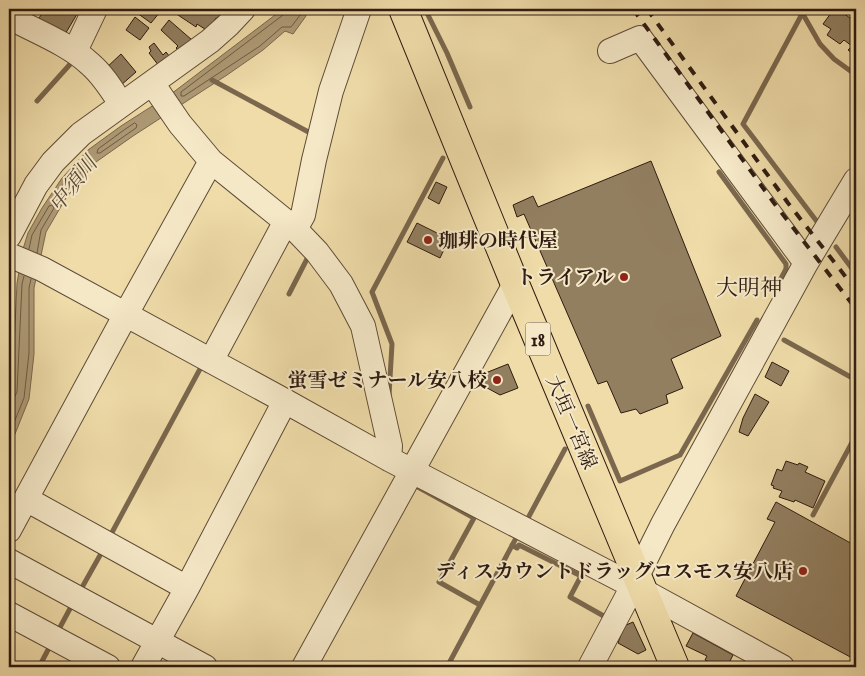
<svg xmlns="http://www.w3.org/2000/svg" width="865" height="676" font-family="'IM FELL English','Noto Serif JP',serif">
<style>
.water{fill:#ad9a75;stroke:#7a674d}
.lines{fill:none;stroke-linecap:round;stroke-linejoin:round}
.shore{stroke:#6e5a43;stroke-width:1}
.stream{stroke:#7a674d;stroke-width:5}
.building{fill:#927f60;stroke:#2e1b11}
.minor-casing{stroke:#5e4b37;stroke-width:26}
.major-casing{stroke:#2e1b11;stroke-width:30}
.minor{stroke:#f5e8c7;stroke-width:24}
.major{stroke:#efdca9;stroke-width:28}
.rail{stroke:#2e1b11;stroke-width:4;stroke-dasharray:9 9;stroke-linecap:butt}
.poi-dot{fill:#8f2418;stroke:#f5e8c7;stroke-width:2}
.labels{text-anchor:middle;stroke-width:4;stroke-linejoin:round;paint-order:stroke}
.shield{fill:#f5e8c7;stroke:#6a5848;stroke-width:1}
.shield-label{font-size:19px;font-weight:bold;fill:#2e1b11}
.poi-label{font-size:20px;font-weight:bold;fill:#2e1b11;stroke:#f5e8c7;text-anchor:end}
.street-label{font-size:20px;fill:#2e1b11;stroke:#f5e8c7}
.water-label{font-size:21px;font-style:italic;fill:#5a4734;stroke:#f5e8c7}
.quarter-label{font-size:22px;fill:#2e1b11;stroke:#f5e8c7}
</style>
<rect width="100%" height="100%" fill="#efdca9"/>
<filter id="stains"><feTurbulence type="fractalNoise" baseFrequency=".004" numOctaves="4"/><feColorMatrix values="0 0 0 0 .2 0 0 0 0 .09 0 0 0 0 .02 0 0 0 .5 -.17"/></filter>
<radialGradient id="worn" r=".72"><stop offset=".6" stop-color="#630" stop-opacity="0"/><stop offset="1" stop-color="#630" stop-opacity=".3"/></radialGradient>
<!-- water -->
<path class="water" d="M 283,9 L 306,9 L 306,16 L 293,34 L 285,31 L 263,50 L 227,75 L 133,136 L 96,162 L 66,198 L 46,232 L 34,288 L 34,354 L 29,399 L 15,434 L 9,444 L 9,402 L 12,391 L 17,283 L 23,249 L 28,233 L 42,208 L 62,178 L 88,150 L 121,126 L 171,94 Z"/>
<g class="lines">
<!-- shore -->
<path class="shore" d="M 285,9 L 285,12 L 283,15 L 181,92 L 181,96 L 184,96 L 260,46 L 282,27 L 291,27 L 301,14 L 301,9
M 135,123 L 137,125 L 136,128 L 100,153 L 97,153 L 98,149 L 124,130 Z
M 80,166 L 83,166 L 83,170 L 66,189 L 63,189 L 62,186 L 66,181 Z
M 29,249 L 32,235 L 49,206 L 52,205 L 54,208 L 41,230 L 37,253
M 9,400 L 14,398 L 17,392 L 22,284 L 24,276
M 9,435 L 24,398 L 29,353 L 29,288 L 31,279"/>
<!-- stream -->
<path class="stream" d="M 425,9 L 447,53 L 470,107
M 800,9 L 820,44 L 834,59 L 856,75
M 802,14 L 743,124 L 818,223
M 212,80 L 314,135
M 37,101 L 73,61
M 719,172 L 786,264 L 786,269 L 777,286
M 836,247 L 856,274
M 289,294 L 308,257 L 307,254
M 784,340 L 856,380
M 389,395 L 392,344 L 372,292 L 443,158
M 588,406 L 620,481 L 680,455 L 757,320
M 416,486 L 474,518 L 439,582 L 480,605
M 813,515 L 856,435
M 527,520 L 565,449
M 109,538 L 200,369
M 512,545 L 517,548 L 519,545 L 581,576 L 570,597 L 609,619
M 80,591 L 103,550
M 58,631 L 73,603
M 39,667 L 50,646
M 447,667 L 515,540"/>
</g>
<!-- building -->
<path class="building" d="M 45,9 L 80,9 L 64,36 L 39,18 Z
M 140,9 L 156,9 L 160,12 L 151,23 L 137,13 Z
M 177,9 L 224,9 L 226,10 L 220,20 L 216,18 L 208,31 L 197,24 L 196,27 L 175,13 Z
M 834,9 L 837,9 L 856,22 L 856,52 L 855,55 L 848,50 L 852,46 L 844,40 L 840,44 L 827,35 L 831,29 L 823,24 Z
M 135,17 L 149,28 L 140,40 L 126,30 Z
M 169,20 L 192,40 L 179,51 L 176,48 L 178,46 L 161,30 Z
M 154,43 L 163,55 L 166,52 L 170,57 L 159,66 L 149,53 L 151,51 L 149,47 Z
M 121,54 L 136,72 L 120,86 L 105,69 Z
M 651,161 L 721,336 L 671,359 L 683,388 L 666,395 L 668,403 L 640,414 L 636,409 L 621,413 L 607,381 L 598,384 L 524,214 L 517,217 L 513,205 L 533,196 L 538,207 Z
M 436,182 L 447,187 L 439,204 L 428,198 Z
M 417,223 L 449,239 L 440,258 L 407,242 Z
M 772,362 L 789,371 L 781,386 L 765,377 Z
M 508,364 L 518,388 L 500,395 L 480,384 L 478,376 Z
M 755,394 L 769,402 L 748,436 L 739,432 L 743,418 Z
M 786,461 L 798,465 L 799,463 L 808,467 L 805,472 L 825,481 L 813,508 L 795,500 L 794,502 L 779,497 L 782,491 L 773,488 L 774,486 L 771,485 L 777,469 L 782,471 Z
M 776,502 L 856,546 L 856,660 L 736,596 L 775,522 L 767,519 Z
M 633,622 L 646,650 L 638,654 L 618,643 L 624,626 Z
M 693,633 L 733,655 L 727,667 L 712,667 L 713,664 L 705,660 L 707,656 L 686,646 Z"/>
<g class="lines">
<defs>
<path id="minor" d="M 9,17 C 35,31 69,44 90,64 C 103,75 112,90 121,104
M 75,51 L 95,9
M 610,51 L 640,38 L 806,263
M 152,83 L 180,124 L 211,161 L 295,229 L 317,252 L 341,284 L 363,326 L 390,446 L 389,459
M 295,229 L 303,215 L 314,160 L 331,91 L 359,9
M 9,236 L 36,185 L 53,162 L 81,134 L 210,41 L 228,25 L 243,9
M 9,255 L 42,269 L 285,401 L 389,459 L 643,591 L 782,667
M 211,361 L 286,221
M 26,499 L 187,588
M 9,530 L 126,314 L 211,161
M 9,561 L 205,667
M 637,576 L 663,524 L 806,263 L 856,180
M 9,614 L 108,667
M 143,667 L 187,588 L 285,401
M 304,667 L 515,284
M 590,667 L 633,586"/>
<path id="major" d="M 403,9 L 515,284 L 675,667"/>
</defs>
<!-- minor casing -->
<use href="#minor" class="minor-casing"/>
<!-- major casing -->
<use href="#major" class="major-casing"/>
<!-- minor -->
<use href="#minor" class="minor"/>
<!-- major -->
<use href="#major" class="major"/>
<!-- rail -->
<path class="rail" d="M 633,9 L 774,203 L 856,309
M 647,9 L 788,203 L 856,290"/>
</g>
<!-- markers -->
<g class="poi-dot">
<circle cx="428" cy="240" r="5"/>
<circle cx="624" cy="277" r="5"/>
<circle cx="497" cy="380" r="5"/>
<circle cx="803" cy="571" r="5"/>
</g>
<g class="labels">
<!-- shield labels -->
<rect class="shield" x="525.5" y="322.5" width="25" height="33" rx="4"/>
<g class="shield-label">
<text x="538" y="346">18</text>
</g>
<!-- poi labels -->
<g class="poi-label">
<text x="438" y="247" text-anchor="start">珈琲の時代屋</text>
<text x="614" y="284">トライアル</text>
<text x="487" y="387">蛍雪ゼミナール安八校</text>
<text x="793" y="578">ディスカウントドラッグコスモス安八店</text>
</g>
<!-- street labels -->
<g class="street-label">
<text transform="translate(572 422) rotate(67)" y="7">大垣一宮線</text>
</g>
<!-- water labels -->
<g class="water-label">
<text transform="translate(73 184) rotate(-52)" y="7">中須川</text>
</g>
<!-- quarter labels -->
<g class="quarter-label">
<text x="749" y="295">大明神</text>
</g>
</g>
<!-- margin -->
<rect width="865" height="676" fill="none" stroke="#efdca9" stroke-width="30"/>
<rect x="10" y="10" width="845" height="656" fill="none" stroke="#2e1b11" stroke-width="2.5"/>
<rect x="15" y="15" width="835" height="646" fill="none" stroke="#2e1b11"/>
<rect width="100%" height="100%" filter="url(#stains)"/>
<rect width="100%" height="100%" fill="url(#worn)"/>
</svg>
